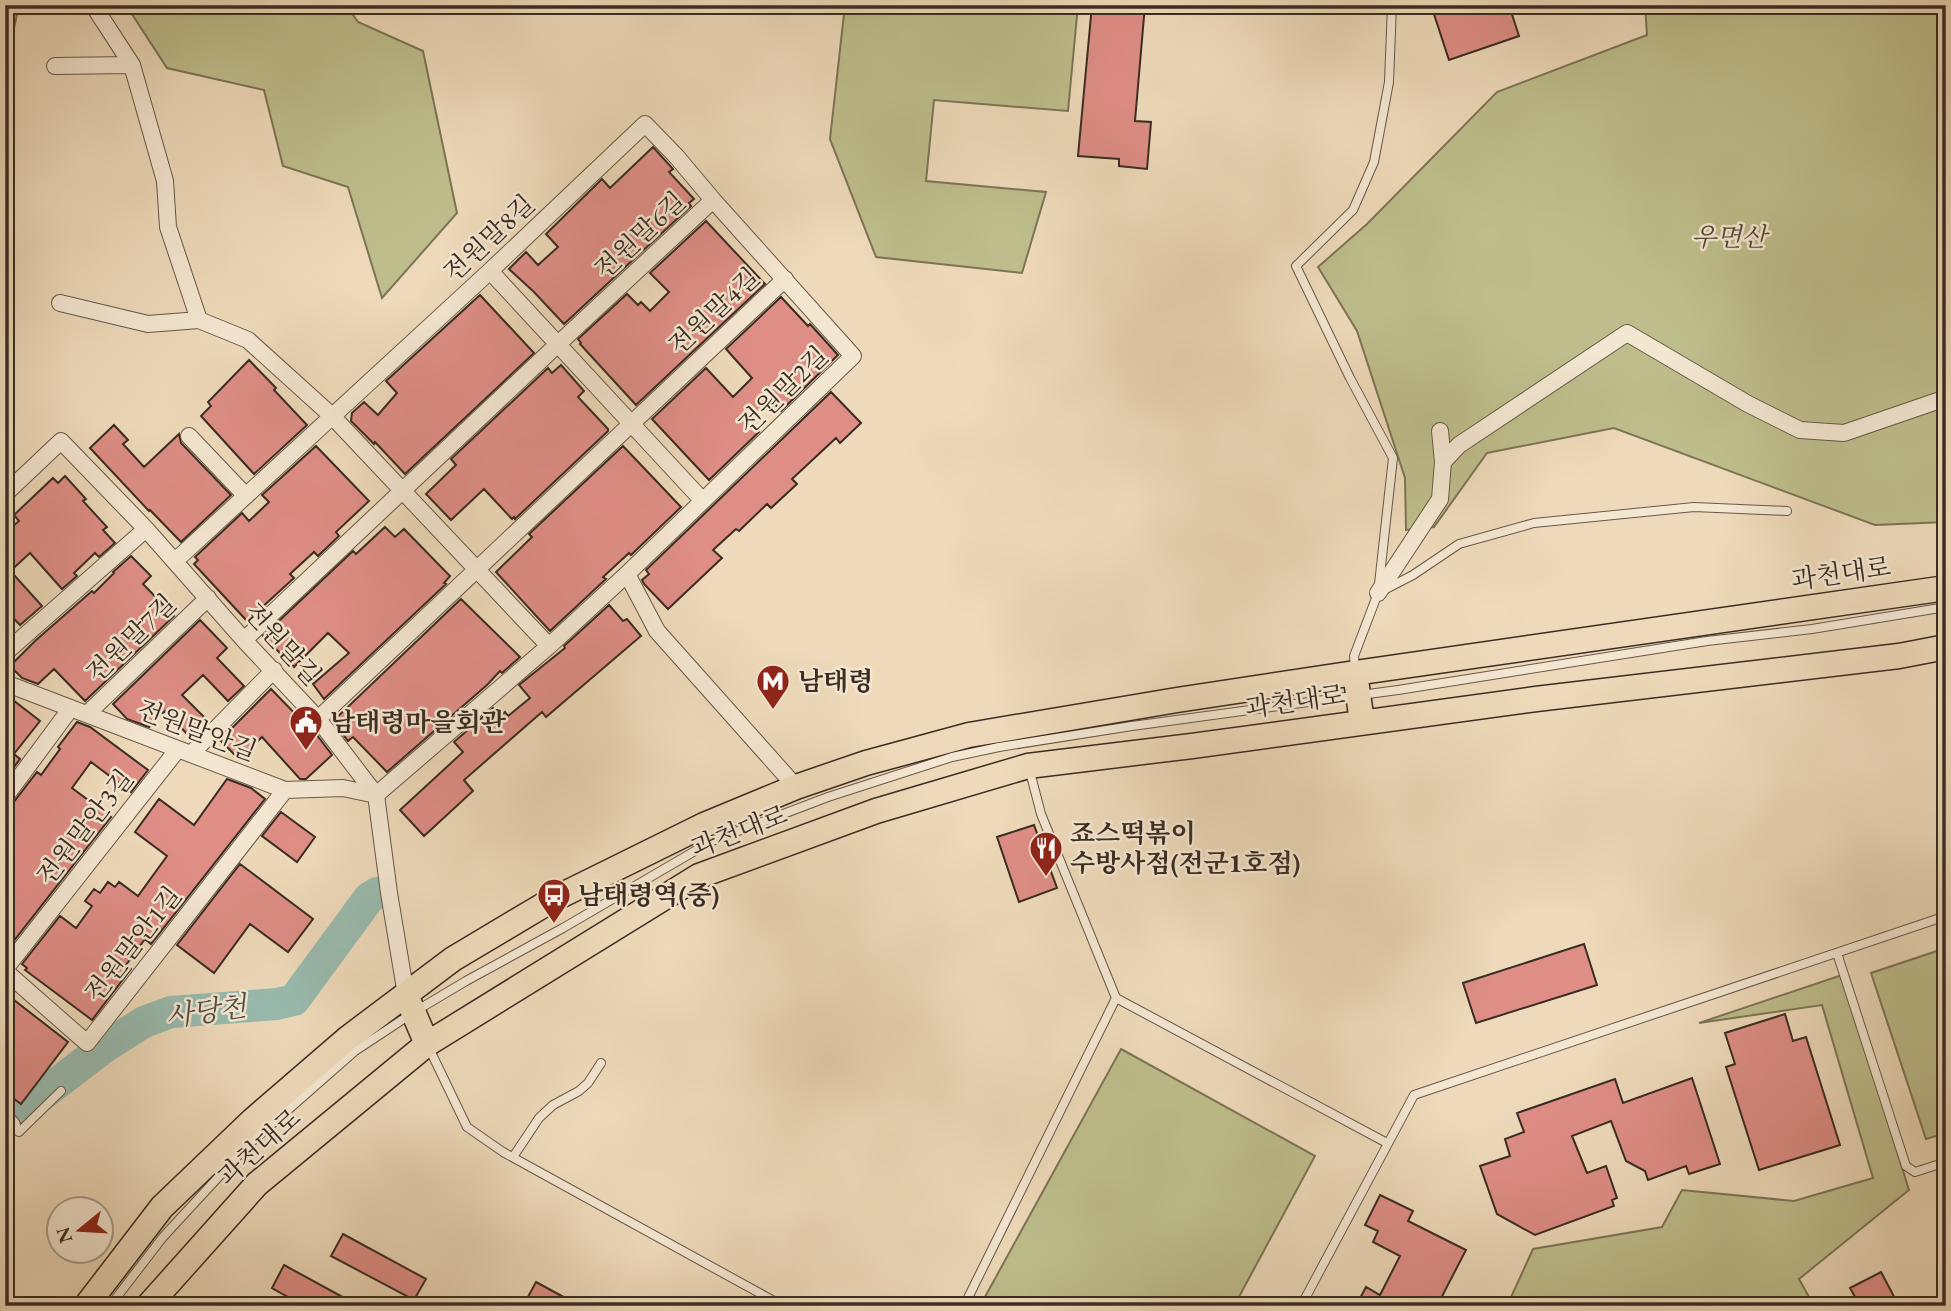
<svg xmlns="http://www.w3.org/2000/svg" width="1951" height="1311" font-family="'EB Garamond','Noto Serif KR',serif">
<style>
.green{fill:#bebe8c;stroke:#7c7557;stroke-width:2}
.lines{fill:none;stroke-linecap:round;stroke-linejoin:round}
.river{stroke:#99bbaf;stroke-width:32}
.building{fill:#df8e86;stroke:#3a2c22;stroke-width:2}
.lane-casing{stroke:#675848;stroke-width:10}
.street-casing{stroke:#675848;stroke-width:18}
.primary-casing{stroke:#3a2c22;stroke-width:27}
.lane{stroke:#f4e7d2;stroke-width:8}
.street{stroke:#f4e7d2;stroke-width:16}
.primary{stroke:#eedaba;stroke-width:24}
.labels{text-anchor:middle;stroke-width:5;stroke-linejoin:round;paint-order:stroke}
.street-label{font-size:26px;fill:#3a2c22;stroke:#f4e7d2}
.park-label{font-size:26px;font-style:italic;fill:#544937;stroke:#f4e7d2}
.poi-label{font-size:26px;font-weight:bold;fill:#3a2c22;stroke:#f4e7d2;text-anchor:start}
.water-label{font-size:28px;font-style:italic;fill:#525045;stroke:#f4e7d2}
</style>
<rect width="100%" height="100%" fill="#eedaba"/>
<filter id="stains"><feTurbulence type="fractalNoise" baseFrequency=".00286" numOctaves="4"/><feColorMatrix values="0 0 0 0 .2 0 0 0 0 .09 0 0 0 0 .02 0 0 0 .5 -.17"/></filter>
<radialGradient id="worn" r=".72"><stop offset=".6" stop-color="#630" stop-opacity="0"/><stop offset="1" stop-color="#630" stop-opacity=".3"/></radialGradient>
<!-- green -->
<path class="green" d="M 5,5 L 19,5 L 5,70 Z
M 126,5 L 346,5 L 358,22 L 423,51 L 457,213 L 382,298 L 348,187 L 283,166 L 264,90 L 167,68 Z
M 845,5 L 1078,5 L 1068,111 L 934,100 L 926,181 L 1046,192 L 1022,273 L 876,257 L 830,139 Z
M 1645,5 L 1946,5 L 1946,522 L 1875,525 L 1614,428 L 1487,453 L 1434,527 L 1406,530 L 1405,478 L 1357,331 L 1318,267 L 1367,224 L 1497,92 L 1647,35 Z
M 1946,948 L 1946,1133 L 1926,1139 L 1871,973 Z
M 1842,975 L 1909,1190 L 1799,1279 L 1814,1306 L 1507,1306 L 1533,1249 L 1662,1227 L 1682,1190 L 1794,1201 L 1873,1178 L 1822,1005 L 1699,1023 Z
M 1121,1049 L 1315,1156 L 1234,1306 L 980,1306 Z"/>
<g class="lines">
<!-- river -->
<path class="river" d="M 13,1117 L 103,1048 L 144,1022 L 171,1012 L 277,1004 L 294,1000 L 369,898 L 377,893"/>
</g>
<!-- building -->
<path class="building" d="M 1092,5 L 1145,5 L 1135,121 L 1151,122 L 1147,169 L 1119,166 L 1119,159 L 1078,156 Z
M 1431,5 L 1509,5 L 1519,36 L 1449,60 Z
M 653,147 L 673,169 L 669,172 L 694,199 L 689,203 L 691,206 L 564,324 L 534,292 L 509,269 L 526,252 L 538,265 L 558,247 L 546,234 L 602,179 L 610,188 Z
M 706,221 L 765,284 L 636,405 L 580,344 L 581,343 L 578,339 L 627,294 L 638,305 L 641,302 L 650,311 L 669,292 L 650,273 Z
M 480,295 L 534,353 L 405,474 L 375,442 L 374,444 L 351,421 L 352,413 L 364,402 L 378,415 L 397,393 L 386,381 Z
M 781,297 L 808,326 L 810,324 L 838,355 L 781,411 L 772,401 L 750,421 L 759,432 L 709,480 L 652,419 L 706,368 L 733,397 L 752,378 L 726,349 Z
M 249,360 L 276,388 L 274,390 L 307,425 L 254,474 L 201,416 L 211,406 L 208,402 Z
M 561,365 L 584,391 L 578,397 L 608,429 L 608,431 L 515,519 L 514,517 L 512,519 L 484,489 L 451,520 L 426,494 L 456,465 L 451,459 L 548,368 L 552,373 Z
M 831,392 L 861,423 L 840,443 L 836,438 L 792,479 L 797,484 L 771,508 L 767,504 L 739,531 L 736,529 L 713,550 L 722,558 L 668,609 L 644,584 L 642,580 L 649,574 L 646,570 Z
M 114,425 L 128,440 L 123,444 L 144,467 L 179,434 L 181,443 L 231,495 L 181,542 L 150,510 L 149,511 L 90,448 Z
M 316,446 L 369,501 L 336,532 L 339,536 L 318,556 L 314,552 L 290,574 L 294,578 L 247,621 L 194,564 L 198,560 L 195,557 L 242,513 L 249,521 L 269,502 L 262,495 Z
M 623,446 L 681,507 L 631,555 L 629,553 L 603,577 L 606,579 L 550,631 L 496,572 L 532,537 L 529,534 Z
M 65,476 L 86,499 L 83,501 L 107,527 L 103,530 L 115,543 L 99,557 L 95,553 L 74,573 L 77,576 L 62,589 L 30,553 L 5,576 L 5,533 L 19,521 L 14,515 L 53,478 L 58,483 Z
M 385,527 L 395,537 L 404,529 L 450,576 L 444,583 L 446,584 L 324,699 L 313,684 L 349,653 L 328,633 L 294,667 L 263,636 L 353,551 L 356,554 Z
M 131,556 L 151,576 L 143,584 L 174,616 L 85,701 L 54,669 L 38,684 L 22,678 L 10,666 L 35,641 L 92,591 L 94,593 L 114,573 L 113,572 Z
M 14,575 L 42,606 L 20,625 L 5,609 L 5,583 Z
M 461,599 L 520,657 L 502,673 L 500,671 L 487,685 L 387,772 L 353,737 L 348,741 L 333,721 Z
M 609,605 L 623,621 L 627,619 L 641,636 L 546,717 L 542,712 L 464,780 L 473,791 L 424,836 L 400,810 L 463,752 L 454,742 L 493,708 L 500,716 L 505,712 L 508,716 L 530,698 L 519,685 L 565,648 L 564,646 Z
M 200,620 L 227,648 L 217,658 L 244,686 L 228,701 L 203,675 L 182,695 L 208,721 L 191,738 L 165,711 L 149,727 L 127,719 L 113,704 Z
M 271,689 L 307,726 L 310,726 L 332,755 L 306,779 L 300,779 L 262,737 L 239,759 L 220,740 Z
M 13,700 L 40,721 L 14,754 L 20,759 L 5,779 L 5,710 Z
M 77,722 L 90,727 L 148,770 L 131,792 L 91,762 L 72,788 L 111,817 L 5,952 L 5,807 L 13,803 L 37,772 L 41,775 L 60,749 L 58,747 Z
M 227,779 L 251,788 L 265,799 L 151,944 L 145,939 L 126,965 L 131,969 L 92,1020 L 25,970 L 27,968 L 22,964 L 60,916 L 76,928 L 92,906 L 85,901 L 94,889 L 100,893 L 108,882 L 115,887 L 119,882 L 138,896 L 167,856 L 135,832 L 159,799 L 194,825 Z
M 281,812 L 315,837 L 297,862 L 262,836 Z
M 1034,825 L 1057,888 L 1019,902 L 997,837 Z
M 240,864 L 313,919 L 288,952 L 250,924 L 214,973 L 177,945 Z
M 1584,944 L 1597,985 L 1476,1023 L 1463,983 Z
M 5,993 L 68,1042 L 21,1104 L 5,1092 Z
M 1785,1014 L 1793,1041 L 1806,1037 L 1840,1145 L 1759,1170 L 1726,1067 L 1735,1064 L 1725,1033 Z
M 1692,1078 L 1720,1164 L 1689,1174 L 1686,1166 L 1648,1180 L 1645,1171 L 1626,1161 L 1611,1121 L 1572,1136 L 1587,1173 L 1606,1166 L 1617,1198 L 1612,1200 L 1614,1206 L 1535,1235 L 1497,1214 L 1480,1166 L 1510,1156 L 1505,1139 L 1524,1132 L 1517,1113 L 1615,1079 L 1623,1103 Z
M 1380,1195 L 1413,1211 L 1408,1221 L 1466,1250 L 1437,1306 L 1356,1306 L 1366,1287 L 1380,1295 L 1400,1256 L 1373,1242 L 1378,1231 L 1365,1225 Z
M 343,1234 L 426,1279 L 414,1300 L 331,1256 Z
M 284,1265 L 359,1306 L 304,1306 L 272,1288 Z
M 1881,1272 L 1899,1306 L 1860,1306 L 1850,1288 Z
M 536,1282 L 580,1306 L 523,1306 Z"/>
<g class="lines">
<defs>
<path id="lane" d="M 1384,590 L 1413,575 L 1459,544 L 1534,523 L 1694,507 L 1787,511
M 1355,670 L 1354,656 L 1378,593 L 1393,458 L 1350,378 L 1296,266 L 1353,210 L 1374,162 L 1389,82 L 1392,5
M 1029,768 L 1041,814 L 1116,998 L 1387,1143
M 1837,953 L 1906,1166 L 1915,1172 L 1946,1162
M 428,1046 L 467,1127 L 503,1152 L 783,1306
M 11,1126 L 19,1132 L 61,1091
M 513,1157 L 539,1118 L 553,1105 L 579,1091 L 588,1083 L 601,1063
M 110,1306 L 163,1237 L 248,1145 L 355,1051 L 414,1012 L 466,981 L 563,928 L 712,841 L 828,797 L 952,757 L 999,747 L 1132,726 L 1398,690 L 1707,641 L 1812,629 L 1946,607
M 964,1306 L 1116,998
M 1301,1306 L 1414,1095 L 1946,916"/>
<path id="street" d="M 93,5 L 132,65 L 165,181 L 168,227 L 199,320 L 248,340 L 332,416 L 549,646
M 55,66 L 132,65
M 490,271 L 703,501
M 60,303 L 148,324 L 199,320
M 1440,431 L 1443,462
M 189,436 L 246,496
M 5,494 L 61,441 L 146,529 L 244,640 L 318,719 L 376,795 L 389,893 L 406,995
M 175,561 L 490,271 L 645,124 L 676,156 L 713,200 L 853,356 L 627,574 L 549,646 L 376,795
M 627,574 L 657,631 L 796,787
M 1378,593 L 1440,499 L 1443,462 L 1459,445 L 1627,333 L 1748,404 L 1800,430 L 1844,433 L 1946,398
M 244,640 L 557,345 L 713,200
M 5,653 L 146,529
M 5,683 L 285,790 L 343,788 L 376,795
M 87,714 L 208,598
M 318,719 L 785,279
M 191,754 L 274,670
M 5,797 L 71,708
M 5,969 L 178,749
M 5,971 L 87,1043 L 285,790
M 5,1117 L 12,1125"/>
<path id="primary" d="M 1355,673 L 1362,722
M 406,995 L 427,1044
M 86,1306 L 162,1207 L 253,1120 L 348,1038 L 453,959 L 552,900 L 704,825 L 796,787 L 866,763 L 969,735 L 1177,700 L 1355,673 L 1946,588
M 148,1306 L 257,1184 L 427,1044 L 699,876 L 876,811 L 1028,766 L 1192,746 L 1536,699 L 1899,656 L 1946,647"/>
</defs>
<!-- lane casing -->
<use href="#lane" class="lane-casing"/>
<!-- street casing -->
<use href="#street" class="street-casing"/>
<!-- primary casing -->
<use href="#primary" class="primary-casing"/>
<!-- lane -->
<use href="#lane" class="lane"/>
<!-- street -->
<use href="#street" class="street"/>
<!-- primary -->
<use href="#primary" class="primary"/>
</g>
<!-- icons -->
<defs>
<symbol id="metro-pin" viewBox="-11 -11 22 30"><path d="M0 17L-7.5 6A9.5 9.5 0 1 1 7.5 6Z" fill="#8f2418" stroke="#f4e7d2"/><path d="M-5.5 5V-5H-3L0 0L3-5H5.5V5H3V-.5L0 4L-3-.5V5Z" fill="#fff"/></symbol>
<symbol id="civic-pin" viewBox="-11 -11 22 30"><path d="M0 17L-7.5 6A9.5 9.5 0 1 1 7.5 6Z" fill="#8f2418" stroke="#f4e7d2"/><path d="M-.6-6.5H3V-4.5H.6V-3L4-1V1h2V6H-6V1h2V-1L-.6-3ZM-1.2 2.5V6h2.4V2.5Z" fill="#fff"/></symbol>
<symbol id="restaurant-pin" viewBox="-11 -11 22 30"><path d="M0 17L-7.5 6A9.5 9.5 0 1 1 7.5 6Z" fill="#8f2418" stroke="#f4e7d2"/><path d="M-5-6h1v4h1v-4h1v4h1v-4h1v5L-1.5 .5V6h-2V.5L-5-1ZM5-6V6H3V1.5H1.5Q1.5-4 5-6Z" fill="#fff"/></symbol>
<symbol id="bus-pin" viewBox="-11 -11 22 30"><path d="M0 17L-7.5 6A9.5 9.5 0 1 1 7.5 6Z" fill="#8f2418" stroke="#f4e7d2"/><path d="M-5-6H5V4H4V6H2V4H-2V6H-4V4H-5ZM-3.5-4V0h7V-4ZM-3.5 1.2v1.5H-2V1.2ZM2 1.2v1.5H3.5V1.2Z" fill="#fff"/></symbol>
</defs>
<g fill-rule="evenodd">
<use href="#metro-pin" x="754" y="662" width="38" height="52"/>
<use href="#civic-pin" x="287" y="703" width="38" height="52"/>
<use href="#restaurant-pin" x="1027" y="829" width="38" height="52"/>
<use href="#bus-pin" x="535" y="876" width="38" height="52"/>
</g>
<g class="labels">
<!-- street labels -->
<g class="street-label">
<text transform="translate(640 235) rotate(-43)" y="9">전원말6길</text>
<text transform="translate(489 238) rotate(-43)" y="9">전원말8길</text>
<text transform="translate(714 311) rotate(-43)" y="9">전원말4길</text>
<text transform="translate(783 390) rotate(-44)" y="9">전원말2길</text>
<text transform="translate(1841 573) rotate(-8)" y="9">과천대로</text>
<text transform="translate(131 638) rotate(-44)" y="9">전원말7길</text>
<text transform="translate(283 644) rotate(48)" y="9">전원말길</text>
<text transform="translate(1295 701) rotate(-8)" y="9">과천대로</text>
<text transform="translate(197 730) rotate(21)" y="9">전원말안길</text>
<text transform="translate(85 827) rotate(-52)" y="9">전원말안3길</text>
<text transform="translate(739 831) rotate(-21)" y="9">과천대로</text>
<text transform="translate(133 944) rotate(-52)" y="9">전원말안1길</text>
<text transform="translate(259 1147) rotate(-42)" y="9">과천대로</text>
</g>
<!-- park labels -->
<g class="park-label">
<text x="1729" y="246">우면산</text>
</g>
<!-- poi labels -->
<g class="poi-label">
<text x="798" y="690">남태령</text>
<text x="330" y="731">남태령마을회관</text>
<text x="1070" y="842">죠스떡볶이<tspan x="1070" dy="30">수방사점(전군1호점)</tspan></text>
<text x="578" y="904">남태령역(중)</text>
</g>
<!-- water labels -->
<g class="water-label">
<text transform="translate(206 1011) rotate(-8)" y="10">사당천</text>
</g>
</g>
<!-- margin -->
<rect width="1951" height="1311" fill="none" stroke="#eedaba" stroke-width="28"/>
<rect x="7" y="7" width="1937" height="1297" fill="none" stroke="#3a2c22" stroke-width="3.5"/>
<rect x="14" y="14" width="1923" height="1283" fill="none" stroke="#3a2c22" stroke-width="2"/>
<!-- north arrow -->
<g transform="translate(80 1230) rotate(252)"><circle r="33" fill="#f4e7d2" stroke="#aa9c8c" stroke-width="2"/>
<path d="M0-5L12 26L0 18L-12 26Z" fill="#8f2418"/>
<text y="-10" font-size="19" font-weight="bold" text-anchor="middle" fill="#3a2c22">N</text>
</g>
<rect width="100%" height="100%" filter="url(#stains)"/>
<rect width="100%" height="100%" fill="url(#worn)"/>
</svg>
